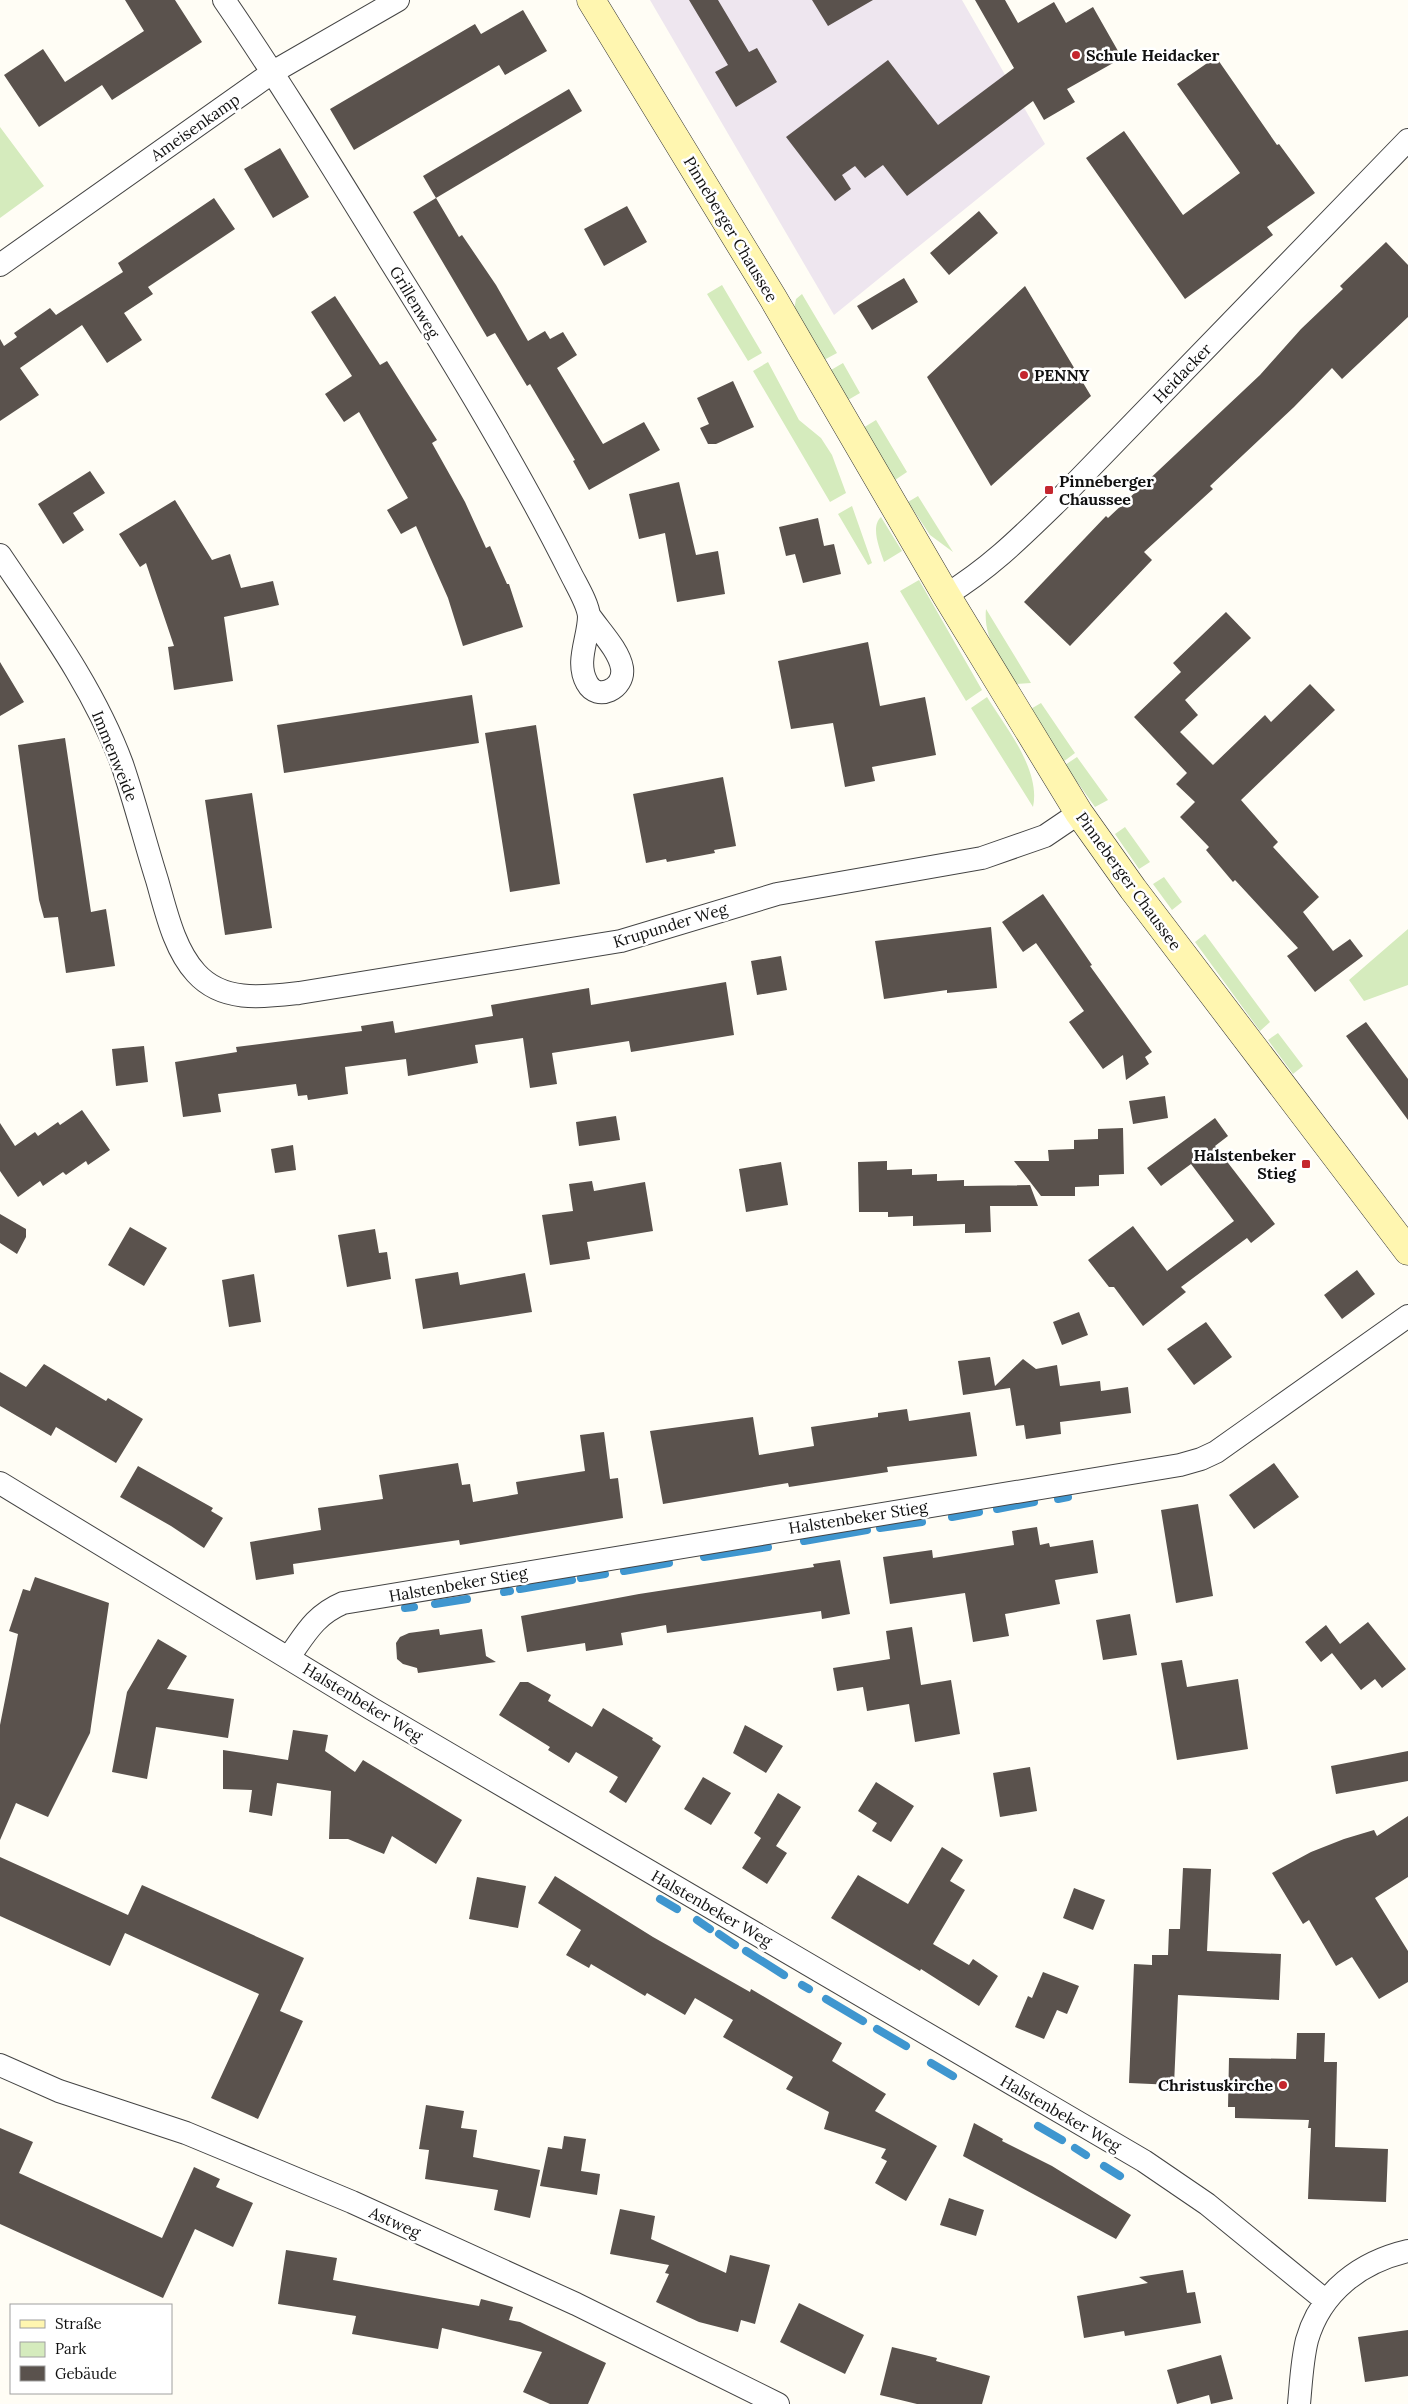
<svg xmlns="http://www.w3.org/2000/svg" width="1408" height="2404" font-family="Lora,serif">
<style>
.industrial{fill:#eee6ef}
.green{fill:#d5ebbd}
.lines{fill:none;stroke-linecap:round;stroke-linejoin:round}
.stream{stroke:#3f96cf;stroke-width:8}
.building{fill:#5a524d}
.minor-casing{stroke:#444;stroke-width:24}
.secondary-casing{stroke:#333;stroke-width:29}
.minor{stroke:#fff;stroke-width:22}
.secondary{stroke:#fff6b0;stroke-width:28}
.poi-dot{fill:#c4262e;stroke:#fff;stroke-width:2}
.labels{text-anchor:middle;stroke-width:5;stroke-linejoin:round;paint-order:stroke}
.poi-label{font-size:16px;font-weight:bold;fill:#111;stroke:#fff;text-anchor:start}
.street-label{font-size:16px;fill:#111;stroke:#fff}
</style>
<rect width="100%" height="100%" fill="#fffdf5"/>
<!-- industrial -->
<path class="industrial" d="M 650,0 L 962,0 L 1045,144 L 834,315 Z"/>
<!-- green -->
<path class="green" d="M 0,127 L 44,186 L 0,218 Z
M 722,285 L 762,353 L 748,361 L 707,294 Z
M 802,294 L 837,353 L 824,360 L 794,310 L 796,299 Z
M 768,362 L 799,420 L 821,438 L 832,455 L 846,493 L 830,502 L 753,371 Z
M 843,363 L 860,393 L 848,400 L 831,370 Z
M 876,420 L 907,472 L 895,480 L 863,428 Z
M 918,496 L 953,552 L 930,535 L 908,502 Z
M 852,506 L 872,563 L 868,565 L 838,514 Z
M 881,517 L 902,551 L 884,562 C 880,549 870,527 881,517 Z
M 919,580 L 982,690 L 966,701 L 900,591 Z
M 986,609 L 1031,683 L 1015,684 C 1001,660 983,638 986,609 Z
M 987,697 C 1006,728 1041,770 1033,807 L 971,708 Z
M 1041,703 L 1075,753 L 1063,762 L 1029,710 Z
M 1077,757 L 1108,800 L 1095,807 L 1065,765 Z
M 1125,827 L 1150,862 L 1139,869 L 1115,834 Z
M 1164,877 L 1182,902 L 1172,910 L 1153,884 Z
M 1408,929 L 1408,985 L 1364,1001 L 1349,980 Z
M 1205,934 L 1270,1022 L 1260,1031 L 1195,942 Z
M 1278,1033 L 1303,1066 L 1293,1074 L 1268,1040 Z"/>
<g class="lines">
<!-- stream -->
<path class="stream" d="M 1058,1499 L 1068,1497
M 997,1509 L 1034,1502
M 952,1517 L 979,1512
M 880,1528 L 922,1522
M 804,1541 L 867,1530
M 704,1557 L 768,1547
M 624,1571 L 669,1563
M 581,1578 L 605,1574
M 520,1589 L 572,1580
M 504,1592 L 510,1591
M 435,1604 L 467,1599
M 405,1608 L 414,1607
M 660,1899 L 677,1909
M 697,1920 L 710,1929
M 719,1934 L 735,1945
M 746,1951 L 784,1975
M 802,1985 L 809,1989
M 826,1999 L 863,2021
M 877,2029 L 906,2046
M 931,2063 L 953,2076
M 1038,2126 L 1062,2140
M 1075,2148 L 1086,2155
M 1104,2166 L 1120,2176"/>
</g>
<!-- building -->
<path class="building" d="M 125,0 L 175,0 L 202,42 L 112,100 L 102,85 L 39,127 L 4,75 L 43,49 L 65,82 L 144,31 Z
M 689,0 L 718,0 L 749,52 L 757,48 L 777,82 L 736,107 L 715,72 L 728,65 Z
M 812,0 L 873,0 L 828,26 Z
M 975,0 L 1005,0 L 1018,23 L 1054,2 L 1066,23 L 1093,7 L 1122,58 L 1067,89 L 1075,102 L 1044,120 L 1033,101 L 907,196 L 883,165 L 865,178 L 855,166 L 842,175 L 851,189 L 835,201 L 786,137 L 888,60 L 938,125 L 1014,68 Z
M 523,10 L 547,51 L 505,75 L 499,65 L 354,150 L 330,109 L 475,24 L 481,34 Z
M 1216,57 L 1277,145 L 1279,144 L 1315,193 L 1267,227 L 1273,235 L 1185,299 L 1086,158 L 1124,131 L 1183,215 L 1240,173 L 1177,84 Z
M 569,89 L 582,111 L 436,198 L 423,176 Z
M 280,148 L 309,197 L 273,218 L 244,169 Z
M 214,198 L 235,229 L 148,287 L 153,294 L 124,313 L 142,340 L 107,363 L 82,325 L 20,368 L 39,395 L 0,421 L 0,339 L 4,346 L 17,337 L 14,333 L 50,308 L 56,315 L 123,272 L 118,263 Z
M 436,198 L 459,237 L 462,235 L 496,285 L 528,341 L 545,331 L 550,339 L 563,332 L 577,355 L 557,368 L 603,444 L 644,422 L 660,450 L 589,490 L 573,461 L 575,460 L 530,384 L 527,386 L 495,333 L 487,337 L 413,212 Z
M 627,206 L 647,242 L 604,266 L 584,229 Z
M 979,211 L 998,233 L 949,275 L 930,253 Z
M 1386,242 L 1408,265 L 1408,317 L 1342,379 L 1332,368 L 1294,407 L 1210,486 L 1213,489 L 1144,552 L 1152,560 L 1070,646 L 1024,602 L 1106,516 L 1108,518 L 1260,375 L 1301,329 L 1343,289 L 1340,286 Z
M 904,278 L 918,302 L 872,330 L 857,306 Z
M 1025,286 L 1091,396 L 991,486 L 927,377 Z
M 335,296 L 380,365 L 387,361 L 437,440 L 432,443 L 465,502 L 486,548 L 490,546 L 507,584 L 509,584 L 523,627 L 463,646 L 448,598 L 416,526 L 401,534 L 387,510 L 408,498 L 359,412 L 344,422 L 325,394 L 352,376 L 311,312 Z
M 733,381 L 754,427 L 716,444 L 708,444 L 700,428 L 709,424 L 697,398 Z
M 90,471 L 105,493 L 73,513 L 84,530 L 63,544 L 38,504 Z
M 679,482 L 696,555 L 718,551 L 725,594 L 677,602 L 665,533 L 639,539 L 629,494 Z
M 175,500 L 212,560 L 230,554 L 241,588 L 273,581 L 279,605 L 224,617 L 233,681 L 174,690 L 168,647 L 174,646 L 146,563 L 140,567 L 119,534 Z
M 818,518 L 824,546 L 834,544 L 841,574 L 803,583 L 795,554 L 786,556 L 779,527 Z
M 1226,612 L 1251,638 L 1185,700 L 1198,715 L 1180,732 L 1213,765 L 1265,715 L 1271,722 L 1310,684 L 1335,710 L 1241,800 L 1278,842 L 1273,847 L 1319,897 L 1303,912 L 1333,951 L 1350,939 L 1363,956 L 1315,992 L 1287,956 L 1298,948 L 1235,880 L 1233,882 L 1206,850 L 1209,847 L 1180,817 L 1195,802 L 1176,784 L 1187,773 L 1134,717 L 1181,672 L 1173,663 Z
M 868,642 L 880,706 L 925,697 L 936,755 L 872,767 L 875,781 L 845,787 L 833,723 L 791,729 L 778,661 Z
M 0,662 L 24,702 L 0,716 Z
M 472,695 L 479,743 L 284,773 L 277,725 Z
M 536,725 L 560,884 L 510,892 L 485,733 Z
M 65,738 L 91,912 L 106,909 L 115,966 L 66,973 L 58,917 L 44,918 L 39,900 L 18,745 Z
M 723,777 L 736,846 L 714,850 L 715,853 L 667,862 L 666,859 L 646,863 L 633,794 Z
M 252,793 L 272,928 L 225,935 L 205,800 Z
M 1043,894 L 1092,965 L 1090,966 L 1152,1052 L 1145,1057 L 1149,1064 L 1126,1080 L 1123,1055 L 1103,1069 L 1069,1022 L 1084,1011 L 1036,943 L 1023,952 L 1002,922 Z
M 991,927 L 997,988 L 947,993 L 947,990 L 884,999 L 875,941 Z
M 781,956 L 787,990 L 757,995 L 751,961 Z
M 726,982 L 734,1035 L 631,1052 L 629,1041 L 552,1053 L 557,1084 L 530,1088 L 523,1038 L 475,1045 L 478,1063 L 408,1076 L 406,1059 L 345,1067 L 348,1094 L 308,1100 L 307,1095 L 298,1096 L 296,1084 L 218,1094 L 221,1112 L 183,1117 L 175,1062 L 237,1052 L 236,1047 L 362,1031 L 361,1026 L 393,1021 L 395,1033 L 493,1016 L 491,1005 L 589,988 L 591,1005 Z
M 1366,1022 L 1408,1079 L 1408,1120 L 1346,1036 Z
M 144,1046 L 148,1082 L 116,1086 L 112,1049 Z
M 1165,1096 L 1168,1118 L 1133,1124 L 1129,1101 Z
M 82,1110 L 110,1150 L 88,1165 L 86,1161 L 66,1175 L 63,1172 L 43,1186 L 40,1181 L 18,1197 L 0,1171 L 0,1123 L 15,1146 L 35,1132 L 38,1136 L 58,1122 L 60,1125 Z
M 616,1116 L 620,1140 L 579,1146 L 576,1122 Z
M 1215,1118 L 1228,1136 L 1215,1146 L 1275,1224 L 1251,1243 L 1247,1238 L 1181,1287 L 1186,1292 L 1143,1326 L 1114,1287 L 1109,1287 L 1088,1260 L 1133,1226 L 1167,1271 L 1234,1221 L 1191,1164 L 1161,1186 L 1147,1168 Z
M 1123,1128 L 1124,1174 L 1099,1175 L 1099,1186 L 1075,1187 L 1075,1196 L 1041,1196 L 1014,1161 L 1049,1161 L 1048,1150 L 1074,1149 L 1074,1140 L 1098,1139 L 1098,1129 Z
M 293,1145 L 296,1170 L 275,1173 L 271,1149 Z
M 887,1161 L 887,1170 L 912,1169 L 912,1175 L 937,1174 L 937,1181 L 964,1180 L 964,1186 L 1030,1185 L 1038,1206 L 990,1206 L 991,1232 L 965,1233 L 965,1224 L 913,1226 L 913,1216 L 888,1217 L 888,1212 L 859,1212 L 858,1162 Z
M 781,1162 L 788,1205 L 746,1212 L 739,1169 Z
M 592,1181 L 594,1191 L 645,1182 L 653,1231 L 587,1242 L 590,1259 L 550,1265 L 542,1215 L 573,1211 L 569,1184 Z
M 0,1214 L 26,1229 L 26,1237 L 17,1254 L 0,1243 Z
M 130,1227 L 167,1248 L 144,1286 L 108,1265 Z
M 375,1229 L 379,1253 L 387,1252 L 391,1279 L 347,1287 L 338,1235 Z
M 1357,1270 L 1375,1294 L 1342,1319 L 1324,1295 Z
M 458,1272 L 460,1285 L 525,1273 L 532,1312 L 423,1329 L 415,1279 Z
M 254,1274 L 261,1322 L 229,1327 L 222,1280 Z
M 1079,1312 L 1088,1335 L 1062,1345 L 1053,1322 Z
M 1206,1322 L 1232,1357 L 1194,1385 L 1167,1349 Z
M 990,1357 L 995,1386 L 1023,1359 L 1036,1369 L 1057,1365 L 1060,1386 L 1100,1381 L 1101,1391 L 1128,1387 L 1131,1413 L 1060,1422 L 1061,1434 L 1026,1439 L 1024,1425 L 1016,1426 L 1010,1388 L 963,1395 L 958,1361 Z
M 44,1364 L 106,1401 L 108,1398 L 143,1419 L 116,1463 L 56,1427 L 51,1436 L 0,1406 L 0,1372 L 26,1387 Z
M 907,1409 L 909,1421 L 970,1412 L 977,1456 L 887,1467 L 888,1472 L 789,1487 L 788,1483 L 663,1504 L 650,1431 L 753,1417 L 759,1455 L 814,1446 L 811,1427 L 878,1417 L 878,1413 Z
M 604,1432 L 610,1479 L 618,1478 L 623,1518 L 460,1545 L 459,1540 L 293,1564 L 294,1574 L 256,1580 L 250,1542 L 321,1530 L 318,1508 L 383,1499 L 379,1475 L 458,1463 L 462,1485 L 470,1484 L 473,1502 L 518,1494 L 516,1482 L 585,1471 L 580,1435 Z
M 1274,1463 L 1299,1497 L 1254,1529 L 1229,1495 Z
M 138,1466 L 213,1508 L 211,1511 L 223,1518 L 204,1548 L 171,1526 L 120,1497 Z
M 1198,1504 L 1213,1596 L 1176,1603 L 1161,1510 Z
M 1037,1527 L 1040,1545 L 1049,1543 L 1050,1547 L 1093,1540 L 1098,1573 L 1055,1580 L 1060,1604 L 1005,1614 L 1009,1636 L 973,1642 L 965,1593 L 890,1604 L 883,1557 L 932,1550 L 933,1558 L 1014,1545 L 1012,1531 Z
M 840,1560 L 850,1614 L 822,1619 L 821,1611 L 667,1633 L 666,1625 L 621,1633 L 623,1645 L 586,1651 L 585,1643 L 527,1652 L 521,1616 L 639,1594 L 814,1567 L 813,1564 Z
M 35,1577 L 109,1603 L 90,1733 L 48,1817 L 16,1803 L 0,1840 L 0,1725 L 18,1634 L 9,1631 L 23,1589 L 30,1591 Z
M 1130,1614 L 1137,1655 L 1103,1660 L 1096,1620 Z
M 1368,1622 L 1406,1669 L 1382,1688 L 1375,1679 L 1361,1690 L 1332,1653 L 1321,1662 L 1305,1642 L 1326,1625 L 1340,1644 Z
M 912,1627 L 921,1685 L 951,1680 L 960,1734 L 915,1742 L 909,1704 L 867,1711 L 863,1687 L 837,1691 L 833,1668 L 890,1659 L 886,1631 Z
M 439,1629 L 440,1635 L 482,1629 L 486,1656 L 496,1662 L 418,1673 L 417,1668 L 403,1664 L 397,1659 L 396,1643 L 400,1637 L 409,1633 Z
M 158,1639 L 187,1656 L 167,1689 L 234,1699 L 228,1738 L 156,1727 L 147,1779 L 112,1772 L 127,1692 Z
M 1182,1660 L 1187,1687 L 1238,1679 L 1248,1749 L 1177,1760 L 1161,1663 Z
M 520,1682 L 528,1682 L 551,1695 L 548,1701 L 592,1727 L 603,1708 L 653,1738 L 652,1740 L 661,1746 L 626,1803 L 609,1792 L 618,1777 L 576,1752 L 569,1763 L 548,1750 L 550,1747 L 499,1715 Z
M 745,1725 L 783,1746 L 766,1773 L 733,1753 Z
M 293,1730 L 328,1735 L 325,1751 L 355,1772 L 363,1760 L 462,1820 L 436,1864 L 392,1836 L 384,1854 L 348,1839 L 329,1839 L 331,1791 L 277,1783 L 272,1816 L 249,1812 L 252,1790 L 223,1789 L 223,1750 L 288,1760 Z
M 1408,1751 L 1408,1781 L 1336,1794 L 1331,1766 Z
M 1030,1767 L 1037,1811 L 1000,1817 L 993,1773 Z
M 703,1777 L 731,1793 L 711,1825 L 684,1809 Z
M 876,1782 L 914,1806 L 891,1842 L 872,1831 L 877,1823 L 858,1811 Z
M 778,1793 L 801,1807 L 776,1846 L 787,1853 L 767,1884 L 742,1868 L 761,1838 L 754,1833 Z
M 1408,1816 L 1408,1877 L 1375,1898 L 1408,1951 L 1408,1982 L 1379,1999 L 1352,1957 L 1336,1966 L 1309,1920 L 1303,1924 L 1272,1873 L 1311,1852 L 1344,1839 L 1374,1830 L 1377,1836 Z
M 942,1847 L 963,1860 L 950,1881 L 965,1890 L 933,1944 L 969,1965 L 973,1959 L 998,1976 L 979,2006 L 921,1969 L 920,1971 L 831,1918 L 858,1875 L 908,1904 Z
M 0,1857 L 128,1915 L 142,1885 L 304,1958 L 280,2011 L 303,2021 L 258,2119 L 211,2098 L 259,1994 L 125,1933 L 110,1966 L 0,1916 Z
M 1183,1868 L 1211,1869 L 1207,1951 L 1281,1954 L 1279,2000 L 1178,1995 L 1174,2085 L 1129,2083 L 1134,1964 L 1152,1965 L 1152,1955 L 1168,1955 L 1169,1929 L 1180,1929 Z
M 555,1876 L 653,1937 L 750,1992 L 751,1989 L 842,2043 L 832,2061 L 886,2094 L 875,2111 L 937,2146 L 906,2201 L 875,2183 L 887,2161 L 881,2158 L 886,2149 L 824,2129 L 829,2112 L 786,2089 L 793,2077 L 723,2037 L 733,2020 L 695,1998 L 685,2015 L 647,1993 L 645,1996 L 591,1964 L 589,1968 L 566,1955 L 581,1930 L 538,1903 Z
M 477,1877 L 526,1886 L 518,1928 L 469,1919 Z
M 1074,1888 L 1105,1900 L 1093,1930 L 1063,1918 Z
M 1043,1972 L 1079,1986 L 1067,2014 L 1057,2010 L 1044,2039 L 1015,2027 L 1028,1996 L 1032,1998 Z
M 1297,2033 L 1325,2033 L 1324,2062 L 1337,2062 L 1335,2147 L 1388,2149 L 1386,2202 L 1308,2199 L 1311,2128 L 1308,2128 L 1309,2120 L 1235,2118 L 1235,2107 L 1228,2107 L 1229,2058 L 1296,2059 Z
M 426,2105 L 464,2111 L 461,2128 L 477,2130 L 473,2157 L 540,2170 L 530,2218 L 494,2210 L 498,2190 L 425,2179 L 429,2150 L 419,2149 Z
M 974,2123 L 1003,2139 L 1002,2141 L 1052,2166 L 1131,2215 L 1116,2239 L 963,2156 Z
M 0,2128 L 33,2142 L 19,2173 L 162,2238 L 194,2167 L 220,2179 L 216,2187 L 253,2203 L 233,2247 L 195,2229 L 163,2298 L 0,2224 Z
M 564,2136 L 586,2139 L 581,2171 L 600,2174 L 597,2195 L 540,2186 L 548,2147 L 562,2149 Z
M 949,2198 L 984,2210 L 976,2236 L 940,2225 Z
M 620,2209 L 655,2216 L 651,2239 L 726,2273 L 730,2255 L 770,2265 L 755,2324 L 741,2320 L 738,2332 L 699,2322 L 656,2302 L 669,2274 L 665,2273 L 669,2265 L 610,2254 Z
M 286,2250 L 337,2258 L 333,2280 L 479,2306 L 481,2299 L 513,2307 L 509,2320 L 520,2322 L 606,2363 L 588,2404 L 550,2404 L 523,2392 L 542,2352 L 442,2328 L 438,2349 L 352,2334 L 356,2316 L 278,2304 Z
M 1183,2270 L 1187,2293 L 1195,2292 L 1201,2323 L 1125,2336 L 1124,2331 L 1084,2338 L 1077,2296 L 1148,2283 L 1139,2277 Z
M 799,2303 L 864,2335 L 845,2374 L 780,2342 Z
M 1408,2330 L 1408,2376 L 1365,2382 L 1358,2337 Z
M 892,2347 L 937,2358 L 936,2361 L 990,2376 L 982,2404 L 917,2404 L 880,2395 Z
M 1221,2355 L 1233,2399 L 1211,2404 L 1209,2395 L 1177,2404 L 1167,2370 Z"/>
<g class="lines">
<defs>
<path id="minor" d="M 224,0 C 283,86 337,175 392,264 C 455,365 518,468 571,574 C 577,586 588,604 589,616 C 589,638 575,662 587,683 C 597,702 625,689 622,668 C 619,650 599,630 589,615
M 0,265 L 273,72 L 398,0
M 0,555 C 45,622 94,688 122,764 C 135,802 145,842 157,880 C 166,911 174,949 196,973 C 223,1003 264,997 299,993 L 621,941 L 777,894 L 982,858 L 1045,836 L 1079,813
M 946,595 C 990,568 1021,537 1058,501 L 1408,140
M 0,1483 L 372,1709 L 1144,2161 L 1207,2204 L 1326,2301
M 289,1657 C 306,1633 315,1615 343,1603 L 1180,1465 L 1201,1459 L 1216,1452 L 1408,1316
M 0,2065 L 59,2091 L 186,2133 L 352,2202 L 576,2304 L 778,2404
M 1299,2404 C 1301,2383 1302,2360 1307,2340 C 1321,2291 1361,2262 1408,2251"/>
<path id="secondary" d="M 591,0 L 773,298 L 946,595 L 1079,813 L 1133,889 L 1408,1251"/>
</defs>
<!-- minor casing -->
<use href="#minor" class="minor-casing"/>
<!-- secondary casing -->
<use href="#secondary" class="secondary-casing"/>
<!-- minor -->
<use href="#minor" class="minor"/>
<!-- secondary -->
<use href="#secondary" class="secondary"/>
</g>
<!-- markers -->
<g class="poi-dot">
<circle cx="1076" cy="55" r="5"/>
<circle cx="1024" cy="375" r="5"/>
<rect x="1044" y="485" width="10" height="10" rx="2.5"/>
<rect x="1301" y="1159" width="10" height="10" rx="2.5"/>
<circle cx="1283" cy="2085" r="5"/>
</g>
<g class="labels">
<!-- poi labels -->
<g class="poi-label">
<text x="1086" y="61">Schule Heidacker</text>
<text x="1034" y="381">PENNY</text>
<text x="1059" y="487">Pinneberger<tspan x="1059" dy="18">Chaussee</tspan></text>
<text x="1296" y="1161" text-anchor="end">Halstenbeker<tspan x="1296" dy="18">Stieg</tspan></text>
<text x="1273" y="2091" text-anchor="end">Christuskirche</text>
</g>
<!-- street labels -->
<g class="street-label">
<text transform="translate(195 127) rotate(-35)" y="6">Ameisenkamp</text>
<text transform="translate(731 229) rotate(59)" y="6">Pinneberger Chaussee</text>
<text transform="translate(415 302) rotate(59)" y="6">Grillenweg</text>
<text transform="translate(1182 373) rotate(-46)" y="6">Heidacker</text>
<text transform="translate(115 756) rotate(68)" y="6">Immenweide</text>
<text transform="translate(1129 881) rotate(54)" y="6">Pinneberger Chaussee</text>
<text transform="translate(670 925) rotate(-17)" y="6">Krupunder Weg</text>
<text transform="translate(858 1517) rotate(-9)" y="6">Halstenbeker Stieg</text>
<text transform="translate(458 1584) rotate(-10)" y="6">Halstenbeker Stieg</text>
<text transform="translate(363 1702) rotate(31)" y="6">Halstenbeker Weg</text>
<text transform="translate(712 1908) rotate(30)" y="6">Halstenbeker Weg</text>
<text transform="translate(1061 2113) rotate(30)" y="6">Halstenbeker Weg</text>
<text transform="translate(395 2222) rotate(24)" y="6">Astweg</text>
</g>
</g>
<!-- legend -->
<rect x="10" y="2304" width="162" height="90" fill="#ffffff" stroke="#a0a0a0"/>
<rect x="20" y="2320" width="25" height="8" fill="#fff6b0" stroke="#a0a0a0"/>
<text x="55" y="2329" font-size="15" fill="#111111">Straße</text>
<rect x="20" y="2342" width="25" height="15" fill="#d5ebbd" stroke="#a0a0a0"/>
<text x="55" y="2354" font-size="15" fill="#111111">Park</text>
<rect x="20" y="2366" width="25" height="15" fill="#5a524d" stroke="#a0a0a0"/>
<text x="55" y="2379" font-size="15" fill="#111111">Gebäude</text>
</svg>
